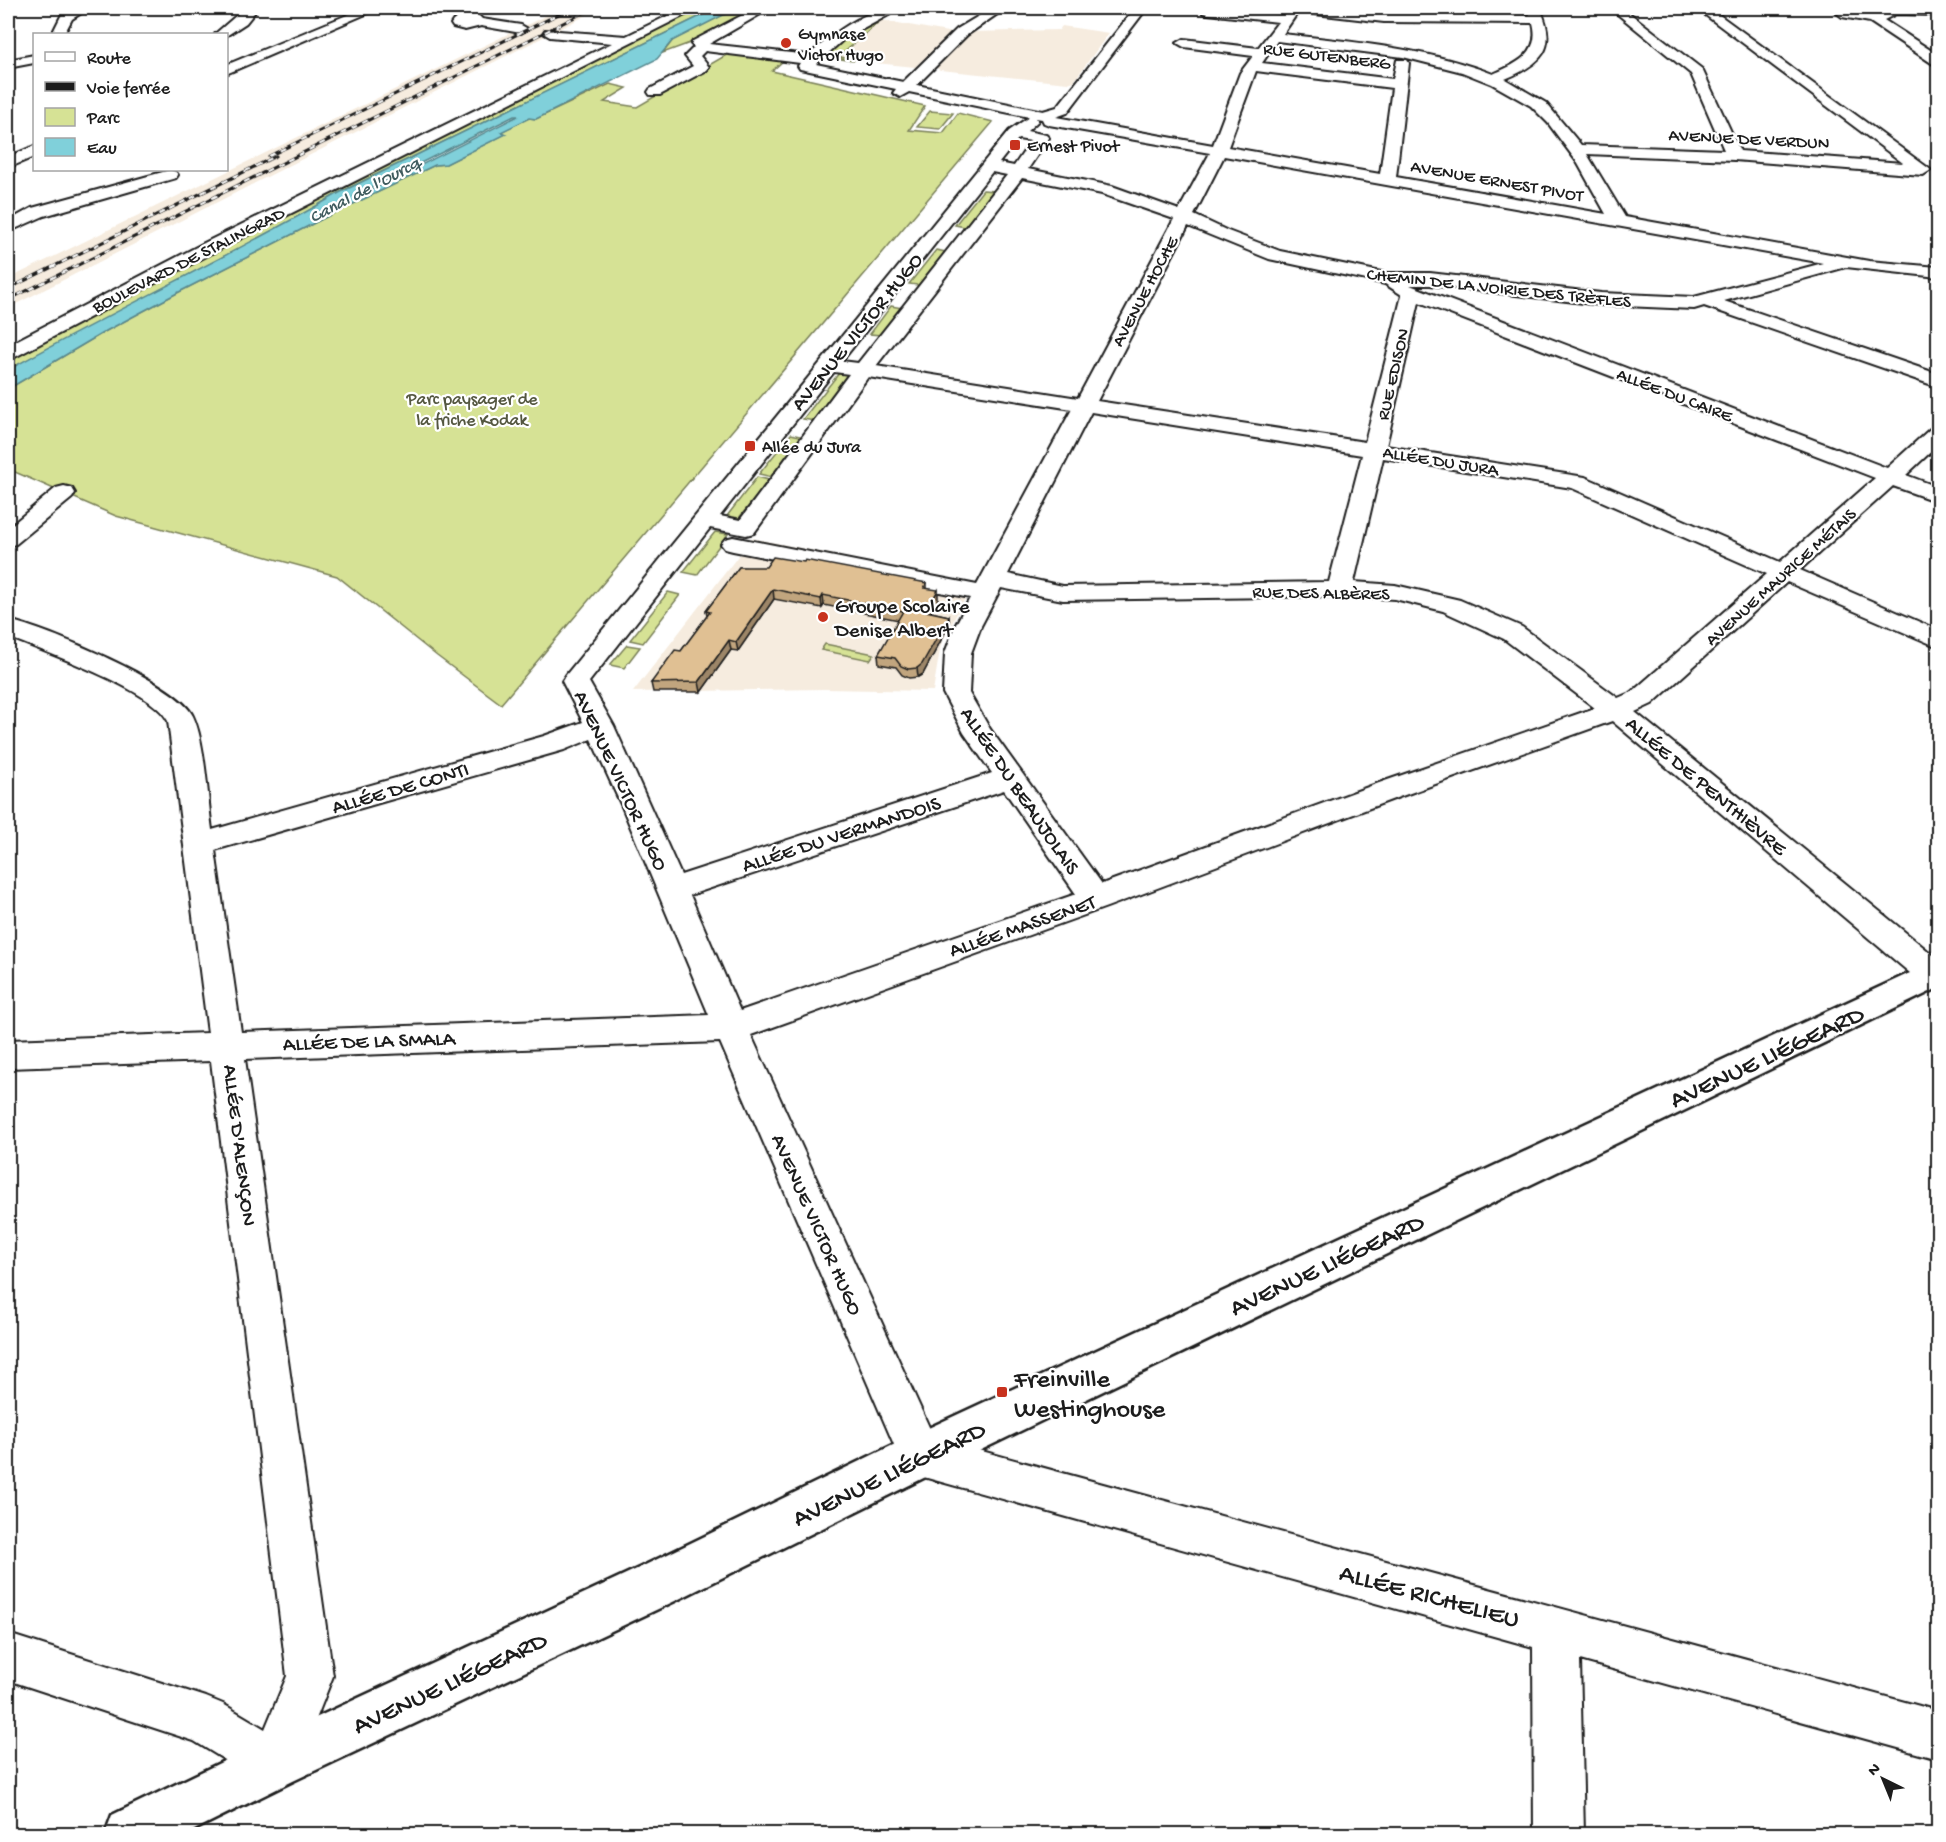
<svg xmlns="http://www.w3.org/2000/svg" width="1946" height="1842" font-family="'Gochi Hand',sans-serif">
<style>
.built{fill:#f6ecdf}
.green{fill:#d6e295;stroke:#797f58;stroke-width:1.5}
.water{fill:#80d0da;stroke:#58888e;stroke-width:1.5;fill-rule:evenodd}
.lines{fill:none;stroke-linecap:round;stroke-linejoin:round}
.street-casing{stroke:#1c1c1c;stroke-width:4}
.secondary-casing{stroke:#1c1c1c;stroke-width:5}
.street{fill:#fff;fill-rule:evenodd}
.secondary{fill:#fff;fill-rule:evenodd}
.rail-casing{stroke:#1c1c1c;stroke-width:3}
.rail{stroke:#fff;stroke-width:2;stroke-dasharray:6;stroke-linecap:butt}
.wall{fill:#c1a57e;stroke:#1c1c1c;stroke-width:1.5}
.shaded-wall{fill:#9d8667;stroke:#1c1c1c;stroke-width:1.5}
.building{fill:#e0c093;stroke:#1c1c1c;stroke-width:1.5}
.poi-dot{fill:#c8321e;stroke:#fff;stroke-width:2}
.labels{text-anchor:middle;stroke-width:4.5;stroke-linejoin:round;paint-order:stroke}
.far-poi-label{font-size:18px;fill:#1c1c1c;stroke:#fff;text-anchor:start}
.far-street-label{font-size:18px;fill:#1c1c1c;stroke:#fff}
.far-water-label{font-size:18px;font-style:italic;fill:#3f5b5e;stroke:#fff}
.far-park-label{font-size:18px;fill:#545740;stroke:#fff}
.street-label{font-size:21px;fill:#1c1c1c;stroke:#fff}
.poi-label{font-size:21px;fill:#1c1c1c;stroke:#fff;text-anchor:start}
.near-street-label{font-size:26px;fill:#1c1c1c;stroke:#fff}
.near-poi-label{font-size:26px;fill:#1c1c1c;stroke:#fff;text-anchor:start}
</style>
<rect width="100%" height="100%" fill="#fff"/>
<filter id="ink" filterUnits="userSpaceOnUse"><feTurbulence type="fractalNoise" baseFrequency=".0167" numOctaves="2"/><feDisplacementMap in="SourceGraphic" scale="12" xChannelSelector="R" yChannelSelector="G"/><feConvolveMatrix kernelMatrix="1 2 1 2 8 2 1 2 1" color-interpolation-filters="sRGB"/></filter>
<g filter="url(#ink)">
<!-- built -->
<path class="built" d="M 561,8 L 601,8 L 8,308 L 8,279 Z
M 876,19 L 953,33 L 915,67 L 826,58 Z
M 1062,26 L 1109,33 L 1074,81 L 1068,83 L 940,70 L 935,67 L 969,32 L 1059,30 Z
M 752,538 L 973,584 L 941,644 L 933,691 L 824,689 L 633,692 Z"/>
<!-- green -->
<path class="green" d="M 698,8 L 717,8 L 339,193 L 291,221 L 8,370 L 8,359 L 97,309 Z
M 737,8 L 760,8 L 690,43 L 663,53 L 673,40 Z
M 876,19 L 881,20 L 839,57 L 855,59 L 853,61 L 822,56 L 842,38 Z
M 728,54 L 784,60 L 772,71 L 925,106 L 909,130 L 943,133 L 958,113 L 993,122 L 501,704 L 437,656 L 337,576 L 116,516 L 8,469 L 8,389 L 106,331 L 179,292 L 328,216 L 435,165 L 446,164 L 505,134 L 500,132 L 529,118 L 536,119 L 610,84 L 627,88 L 604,102 L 637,107 Z
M 930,111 L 953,113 L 940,129 L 917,127 Z
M 983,190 L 994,191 L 988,204 L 984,203 L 971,219 L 970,228 L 955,225 Z
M 936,250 L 946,252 L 925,279 L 925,286 L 909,284 Z
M 891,306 L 908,309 L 881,335 L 870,334 Z
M 839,373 L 851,375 L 820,422 L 803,419 Z
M 791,434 L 804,437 L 772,477 L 759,474 Z
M 757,477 L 769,480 L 739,518 L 727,516 Z
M 715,532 L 728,534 L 697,575 L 683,572 Z
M 668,592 L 680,595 L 643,643 L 630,640 Z
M 825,644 L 874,654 L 870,660 L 821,650 Z
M 627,645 L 640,647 L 624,668 L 610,665 Z"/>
<!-- water -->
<path class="water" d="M 717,8 L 737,8 L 672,41 L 657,59 L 536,119 L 529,118 L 501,132 L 506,134 L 446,164 L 435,165 L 328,216 L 179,292 L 106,331 L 8,389 L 8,370 C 117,309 231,256 339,193 ZM 514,116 L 518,116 L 358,197 L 353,197 Z"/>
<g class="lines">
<defs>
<path id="street" d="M 74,8 L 89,8 L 72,19 L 64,34 L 52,34 L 62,14 Z
M 245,8 L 258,8 L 246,23 L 226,36 L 215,34 Z
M 364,8 L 380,8 L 226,74 L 226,65 Z
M 471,8 L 485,8 L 478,15 L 482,19 L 521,25 L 528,29 L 521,33 L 481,26 L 465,30 L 453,27 L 451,24 L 453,21 Z
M 684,8 L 699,8 L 216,251 L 15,357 L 8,359 L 8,345 L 204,243 L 612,43 L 550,37 L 543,33 L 545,30 L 626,36 Z
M 756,8 L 771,8 L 709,44 L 809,55 C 832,35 865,8 897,8 L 896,11 L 843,40 L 816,64 L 903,82 L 957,29 L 992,8 L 1006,8 L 967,35 L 917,85 L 1043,111 L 1057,107 L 1135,8 L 1147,8 L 1067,113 L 1056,117 L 1213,145 L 1240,73 L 1253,56 L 1184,47 L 1177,43 L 1184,39 L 1258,48 L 1278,22 L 1208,14 L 1203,13 L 1202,10 L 1203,8 L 1283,15 L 1289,8 L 1325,8 L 1384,14 L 1530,15 L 1528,8 L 1540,8 C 1558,48 1543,63 1505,79 L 1546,103 L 1581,145 L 1724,150 L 1691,74 L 1610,8 L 1623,8 L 1702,69 L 1740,151 L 1903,163 L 1696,8 L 1710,8 L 1931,170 L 1923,175 L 1734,160 L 1587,154 L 1625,217 L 1869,261 L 1938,267 L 1938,277 L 1846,267 L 1724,301 L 1938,374 L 1938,387 L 1704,306 L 1694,309 L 1601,305 L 1430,285 L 1410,285 L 1887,468 L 1930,429 L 1938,428 L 1938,445 L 1906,475 L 1938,487 L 1938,502 L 1893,486 L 1800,570 L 1938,630 L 1938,647 L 1787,582 L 1652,704 L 1635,712 L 1938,959 L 1938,987 L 1923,984 L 1612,721 L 1399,797 L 1107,907 L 751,1035 L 934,1438 L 1938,1711 L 1938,1759 L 1580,1660 L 1584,1834 L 1534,1834 L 1533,1647 L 920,1476 L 905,1470 L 720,1042 L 245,1059 L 333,1676 L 292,1780 L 275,1787 L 258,1780 L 194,1741 L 8,1680 L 8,1634 L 206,1697 L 223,1704 L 265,1729 L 287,1676 L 211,1061 L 8,1068 L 8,1040 L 208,1033 L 168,721 C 153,689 42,651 8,637 L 8,620 C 45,628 178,683 193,716 C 205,741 208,801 212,830 L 544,736 L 583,722 L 562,681 L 566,675 L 1009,131 L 1029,117 L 909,92 L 900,97 L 893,93 L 896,89 L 800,69 L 798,66 L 800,63 L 705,51 L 700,56 L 709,67 L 707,70 L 660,95 L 650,95 L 648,92 L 650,89 L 693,66 L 685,56 L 694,47 L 691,44 L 693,41 ZM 1298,12 L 1384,22 L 1533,23 C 1541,53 1517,64 1493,74 C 1426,48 1354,42 1283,34 ZM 1277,41 L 1403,57 L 1462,72 L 1492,84 L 1531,106 L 1548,123 L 1577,162 L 1606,214 L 1396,177 L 1409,63 L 1407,60 L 1397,60 L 1393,79 L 1262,63 ZM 1256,71 L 1392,88 L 1380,174 L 1228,147 ZM 1036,118 L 1042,119 L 1044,123 L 1049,125 L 1210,153 L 1179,210 L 1112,186 L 1028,169 L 1049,138 L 1046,135 L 1027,131 L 1038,121 ZM 1018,139 L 1031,141 L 1014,166 L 999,163 ZM 1224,156 L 1823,263 L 1694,297 L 1601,293 L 1430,273 L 1386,273 L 1280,251 L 1228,231 L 1194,215 ZM 992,172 L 1007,175 L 858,363 L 842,361 ZM 1022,178 L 1102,194 L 1174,219 L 1078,398 L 876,366 ZM 1188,226 L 1269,259 L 1385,284 L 1402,295 L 1365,442 L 1097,401 ZM 1419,302 L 1875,478 L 1780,562 L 1585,477 L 1386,446 ZM 834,372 L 849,374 L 740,520 L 720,516 ZM 868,377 L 1072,409 L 977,585 L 733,537 L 725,539 L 721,544 L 725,549 L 733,551 L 970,598 L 955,626 L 945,653 L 943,693 L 964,733 L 992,773 L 681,875 L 614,726 L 589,682 L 710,528 L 746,535 L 754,533 ZM 1091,412 L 1362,455 L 1329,582 L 1063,586 L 1008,574 ZM 1383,458 L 1572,488 L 1767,574 L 1632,692 L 1618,698 L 1522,627 L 1460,600 L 1395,585 L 1354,582 ZM 1001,588 L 1063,600 L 1340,596 L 1395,599 L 1443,611 L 1504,639 L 1595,708 L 1379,783 L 1102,884 L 990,729 L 969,693 L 971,653 L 981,626 ZM 591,739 L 623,809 L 709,1015 L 241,1032 L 215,850 L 564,750 ZM 1004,790 L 1076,894 L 740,1011 L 690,895 Z
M 1830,8 C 1848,6 1863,19 1883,12 L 1883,8 L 1938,8 L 1938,15 L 1896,14 L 1884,20 L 1938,55 L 1938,65 L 1933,64 L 1870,22 L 1842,17 Z
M 34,55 L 34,63 L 8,68 L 8,60 Z
M 34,146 L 34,157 L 8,168 L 8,157 Z
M 170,170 L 176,172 L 178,175 L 176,178 L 44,216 L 8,232 L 8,221 L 32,208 Z
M 64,486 L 72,488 L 75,493 L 72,498 L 16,544 L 8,546 L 8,528 L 56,488 Z"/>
<path id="secondary" d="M 1938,960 L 1938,988 L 954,1463 L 675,1601 L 293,1781 L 186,1834 L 105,1834 L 112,1815 L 257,1745 L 641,1567 L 922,1431 Z"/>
</defs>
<!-- street casing -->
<use href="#street" class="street-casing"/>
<!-- secondary casing -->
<use href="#secondary" class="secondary-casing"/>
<!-- street -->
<use href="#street" class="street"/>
<!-- secondary -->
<use href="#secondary" class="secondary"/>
<defs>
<path id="rail" d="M 269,156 L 571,8
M 8,289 L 276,156
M 8,300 L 593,8"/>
</defs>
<!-- rail casing -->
<use href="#rail" class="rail-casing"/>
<!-- rail -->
<use href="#rail" class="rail"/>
</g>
<!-- wall -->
<path class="wall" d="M 739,567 L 927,583 L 927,588 L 938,600 L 931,612 L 949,616 L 949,625 L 923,674 L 918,677 L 909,678 L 902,675 L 896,667 L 879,664 L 878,655 L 899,620 L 824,605 L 822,608 L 774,599 L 738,651 L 731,650 L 701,692 L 653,692 L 651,683 L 681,651 L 707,616 L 706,611 Z"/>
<!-- shaded-wall -->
<path class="shaded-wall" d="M 773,589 L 774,599 L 738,651 L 736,642 Z
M 938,590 L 938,600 L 926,620 L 926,611 Z
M 823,595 L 824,605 L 822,608 L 821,599 Z
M 949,616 L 949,625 L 923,674 L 918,677 L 917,668 Z
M 729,640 L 731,650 L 701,692 L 699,682 Z"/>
<!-- building -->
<path class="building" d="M 773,557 L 804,562 L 805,560 L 927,583 L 924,588 L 938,590 L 926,611 L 949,616 L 922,664 L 917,668 L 908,669 L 901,666 L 895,658 L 878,655 L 903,611 L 823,595 L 821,599 L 773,589 L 736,642 L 729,640 L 699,682 L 651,683 L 675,650 L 681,651 L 710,612 L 706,611 L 739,567 L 766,567 Z"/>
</g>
<!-- markers -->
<g class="poi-dot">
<circle cx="786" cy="43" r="6"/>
<rect x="1009" y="139" width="12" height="12" rx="3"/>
<rect x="744" y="440" width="12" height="12" rx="3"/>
<circle cx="823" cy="617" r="6"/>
<rect x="996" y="1386" width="12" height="12" rx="3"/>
</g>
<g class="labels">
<!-- far-poi labels -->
<g class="far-poi-label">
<text x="798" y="39">Gymnase<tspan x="798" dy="21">Victor Hugo</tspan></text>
<text x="1027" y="151">Ernest Pivot</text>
<text x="762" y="452">Allée du Jura</text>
</g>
<!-- far-street labels -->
<g class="far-street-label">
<text transform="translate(1327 55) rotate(7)" y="6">RUE GUTENBERG</text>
<text transform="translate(1749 138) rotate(3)" y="6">AVENUE DE VERDUN</text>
<text transform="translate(1497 180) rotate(10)" y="6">AVENUE ERNEST PIVOT</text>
<text transform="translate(188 259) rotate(-27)" y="6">BOULEVARD DE STALINGRAD</text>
<text transform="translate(1499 287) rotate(6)" y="6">CHEMIN DE LA VOIRIE DES TRÈFLES</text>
<text transform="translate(1144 291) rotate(-62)" y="6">AVENUE HOCHE</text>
<text transform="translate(1392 374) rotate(-77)" y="6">RUE EDISON</text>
<text transform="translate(1675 394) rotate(21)" y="6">ALLÉE DU CAIRE</text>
<text transform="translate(1441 460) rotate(9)" y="6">ALLÉE DU JURA</text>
<text transform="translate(1780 576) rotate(-42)" y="6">AVENUE MAURICE MÉTAIS</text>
<text transform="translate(1321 592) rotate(1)" y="6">RUE DES ALBÈRES</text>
</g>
<!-- far-water labels -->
<g class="far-water-label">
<text transform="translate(364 189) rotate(-28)" y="6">Canal de l'Ourcq</text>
</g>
<!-- far-park labels -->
<g class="far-park-label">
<text x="472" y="404">Parc paysager de<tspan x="472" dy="21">la friche Kodak</tspan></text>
</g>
<!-- street labels -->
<g class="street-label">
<text transform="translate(856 331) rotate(-51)" y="7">AVENUE VICTOR HUGO</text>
<text transform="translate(622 780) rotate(65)" y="7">AVENUE VICTOR HUGO</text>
<text transform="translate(1707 785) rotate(40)" y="7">ALLÉE DE PENTHIÈVRE</text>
<text transform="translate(400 787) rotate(-16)" y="7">ALLÉE DE CONTI</text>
<text transform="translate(1021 790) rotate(56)" y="7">ALLÉE DU BEAUJOLAIS</text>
<text transform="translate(841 833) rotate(-18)" y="7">ALLÉE DU VERMANDOIS</text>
<text transform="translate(1022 925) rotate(-19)" y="7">ALLÉE MASSENET</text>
<text transform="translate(369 1040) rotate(-2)" y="7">ALLÉE DE LA SMALA</text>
<text transform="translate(241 1145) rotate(83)" y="7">ALLÉE D'ALENÇON</text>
<text transform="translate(818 1224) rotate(66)" y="7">AVENUE VICTOR HUGO</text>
</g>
<!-- poi labels -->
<g class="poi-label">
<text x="835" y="612">Groupe Scolaire<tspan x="835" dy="24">Denise Albert</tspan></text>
</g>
<!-- near-street labels -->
<g class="near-street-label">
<text transform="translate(1766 1055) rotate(-25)" y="9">AVENUE LIÉGEARD</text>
<text transform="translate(1326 1263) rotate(-25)" y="9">AVENUE LIÉGEARD</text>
<text transform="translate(888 1472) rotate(-26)" y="9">AVENUE LIÉGEARD</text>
<text transform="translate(1430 1594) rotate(15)" y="9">ALLÉE RICHELIEU</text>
<text transform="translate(449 1681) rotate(-25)" y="9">AVENUE LIÉGEARD</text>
</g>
<!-- near-poi labels -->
<g class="near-poi-label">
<text x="1014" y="1386">Freinville<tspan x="1014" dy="30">Westinghouse</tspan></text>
</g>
</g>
<!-- margin -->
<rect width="1946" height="1842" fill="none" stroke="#fff" stroke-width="30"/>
<rect x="15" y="15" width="1916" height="1812" fill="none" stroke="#1c1c1c" stroke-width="2" filter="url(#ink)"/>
<!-- legend -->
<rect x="33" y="33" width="195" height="138" fill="#ffffff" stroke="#a4a4a4" stroke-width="1.5"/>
<rect x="45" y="52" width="30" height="9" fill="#ffffff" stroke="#a4a4a4" stroke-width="1.5"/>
<text x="87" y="63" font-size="18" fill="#1c1c1c">Route</text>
<rect x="45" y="82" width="30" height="9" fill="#1c1c1c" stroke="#a4a4a4" stroke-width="1.5"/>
<text x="87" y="93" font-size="18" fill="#1c1c1c">Voie ferrée</text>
<rect x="45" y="108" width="30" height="18" fill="#d6e295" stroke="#a4a4a4" stroke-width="1.5"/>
<text x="87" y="123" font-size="18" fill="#1c1c1c">Parc</text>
<rect x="45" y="138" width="30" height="18" fill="#80d0da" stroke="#a4a4a4" stroke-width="1.5"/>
<text x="87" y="153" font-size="18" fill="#1c1c1c">Eau</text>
<!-- north arrow -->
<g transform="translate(1883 1779) rotate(317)" stroke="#ffffff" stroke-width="4.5" paint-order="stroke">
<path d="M0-4.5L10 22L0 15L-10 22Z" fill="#1c1c1c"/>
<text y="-9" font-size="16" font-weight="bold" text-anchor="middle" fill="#1c1c1c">N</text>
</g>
</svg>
